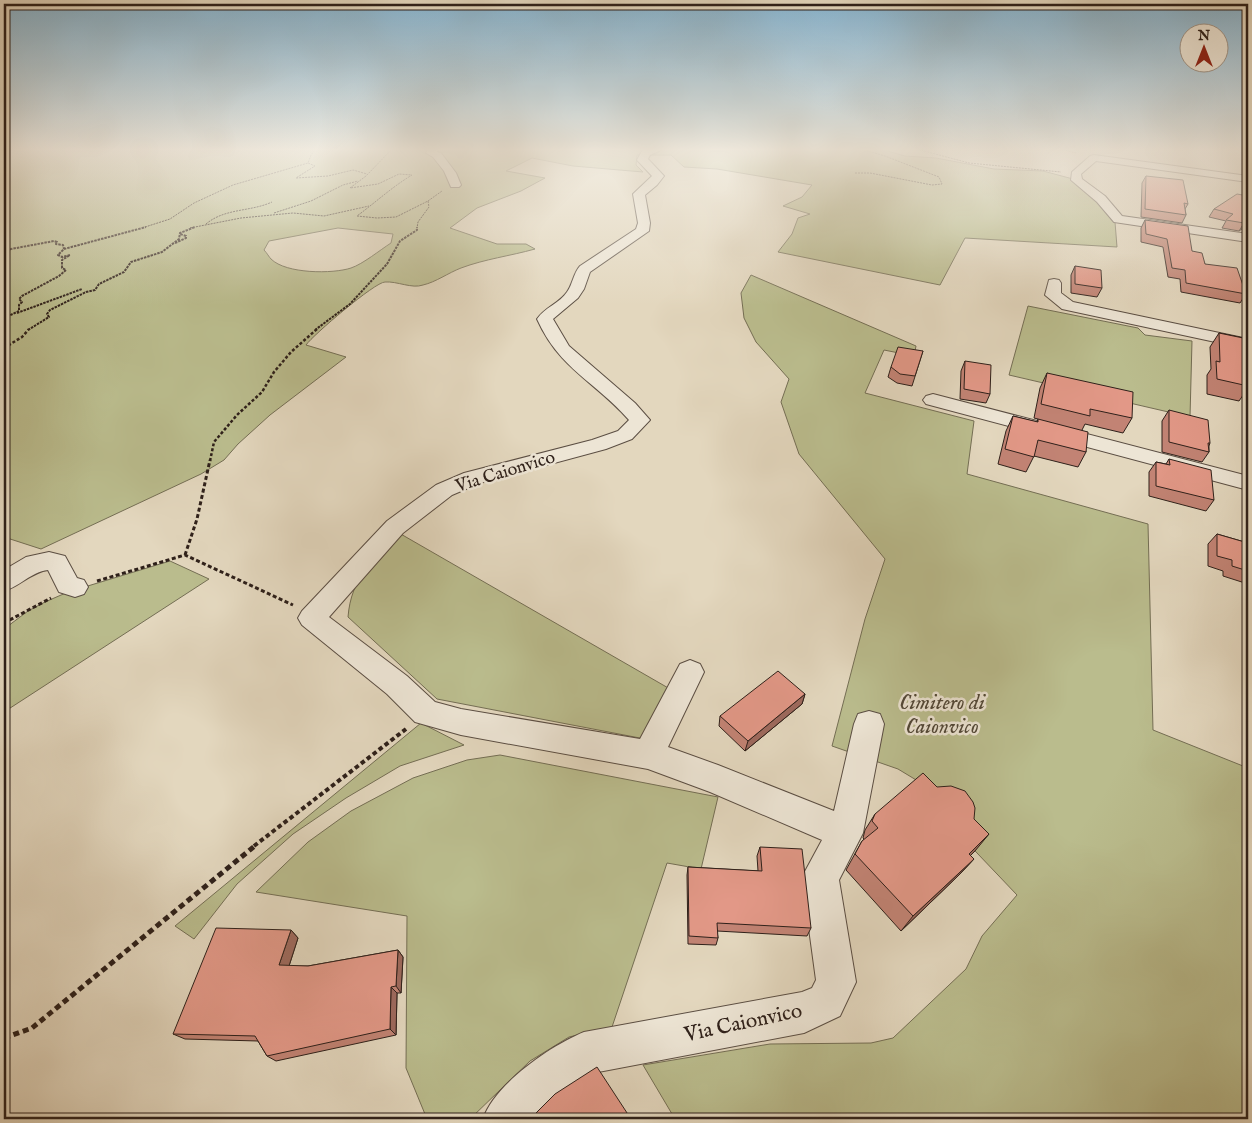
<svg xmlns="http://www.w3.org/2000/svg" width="1252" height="1123" font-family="'IM FELL English',serif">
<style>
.green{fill:#babc8d;stroke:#746e54;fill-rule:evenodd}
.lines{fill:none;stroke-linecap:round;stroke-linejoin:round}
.minor-casing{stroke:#5b4e43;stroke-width:2}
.path-far5{stroke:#2e201a;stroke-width:1;stroke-dasharray:2 1;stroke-linecap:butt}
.path-far4{stroke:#2e201a;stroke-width:2;stroke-dasharray:2.5 1;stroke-linecap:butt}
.path-far3{stroke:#2e201a;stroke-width:2.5;stroke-dasharray:3 2;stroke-linecap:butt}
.path-far2{stroke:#2e201a;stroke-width:3;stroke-dasharray:4 2.5;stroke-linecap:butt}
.path-far1{stroke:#2e201a;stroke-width:4;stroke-dasharray:4.5 3;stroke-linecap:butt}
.path{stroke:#2e201a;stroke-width:5;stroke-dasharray:6 4;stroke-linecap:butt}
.minor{fill:#ede5d5;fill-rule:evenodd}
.wall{fill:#c28374;stroke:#2e201a}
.shaded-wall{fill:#9e6a5e;stroke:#2e201a}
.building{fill:#e29887;stroke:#2e201a}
.labels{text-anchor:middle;stroke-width:5;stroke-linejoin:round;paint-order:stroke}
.street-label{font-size:18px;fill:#2e201a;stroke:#ede5d5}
.near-park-label{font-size:21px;font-style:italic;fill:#514737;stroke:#ede5d5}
.near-street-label{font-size:21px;fill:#2e201a;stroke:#ede5d5}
</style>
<rect width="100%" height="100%" fill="#e3d7be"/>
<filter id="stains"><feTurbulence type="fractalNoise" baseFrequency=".004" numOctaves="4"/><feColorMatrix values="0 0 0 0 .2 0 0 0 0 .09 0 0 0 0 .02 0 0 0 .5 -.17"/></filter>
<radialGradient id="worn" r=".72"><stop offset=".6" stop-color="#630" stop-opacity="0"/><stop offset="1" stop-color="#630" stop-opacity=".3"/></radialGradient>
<!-- green -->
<path class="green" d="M 4,148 L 877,148 L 905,156 L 936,158 L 994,169 L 1043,171 L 1073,179 L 1096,199 L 1115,222 L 1117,247 L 965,238 L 940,285 L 778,252 L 792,234 L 798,218 L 810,214 L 783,206 L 802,197 L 812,185 L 717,169 L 684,167 L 671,155 L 637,155 L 636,165 L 643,172 L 573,166 L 532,158 L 506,171 L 545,178 L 521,191 L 477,208 L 450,228 L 497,244 L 526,244 L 535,249 C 510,256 485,259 461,268 C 448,273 436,282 423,285 C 412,289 397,281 385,282 C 375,282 313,335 306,345 L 346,357 L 270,415 L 238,444 L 224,460 L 201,474 L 41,549 L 4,537 ZM 338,228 L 393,234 L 391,243 C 380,250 363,264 351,268 C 333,274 286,274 271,259 C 269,257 267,253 264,250 L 269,241 Z
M 751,275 L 916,346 L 914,356 L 884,350 L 865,393 L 974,421 L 967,474 L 1148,524 L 1153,730 L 1248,768 L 1248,1119 L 675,1119 L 643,1065 L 770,1044 L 871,1043 L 893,1038 L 966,969 L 982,936 L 1017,895 L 958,833 L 936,792 L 898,769 L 832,746 L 865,619 L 885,559 L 799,454 L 781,402 L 789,379 L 756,342 L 744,318 L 741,293 Z
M 1028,306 L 1138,328 L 1145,335 L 1192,341 L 1190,417 L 1009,375 Z
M 399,533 L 670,689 L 645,739 L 437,699 L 348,617 C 351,578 373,559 399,533 Z
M 170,561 L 209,579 L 4,712 L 4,629 L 28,611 L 45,602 L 68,592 Z
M 421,723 L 464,745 L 400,766 L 346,798 L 293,834 L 237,884 L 194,939 L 175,926 Z
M 500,755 L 718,797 L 701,869 L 667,863 L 612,1027 L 569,1037 L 530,1061 L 470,1119 L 427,1119 L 406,1068 L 407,916 L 256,892 L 308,842 L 351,811 L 413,778 L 467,760 Z"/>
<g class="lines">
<defs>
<path id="minor" d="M 429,148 L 439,148 L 437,152 L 441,153 L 456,173 L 461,185 L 459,187 L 451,187 L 444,171 L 433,157 L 426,153 Z
M 650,148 L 665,148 L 650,155 L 648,159 L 664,176 L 657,185 L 645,195 L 650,223 L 649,231 L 590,272 L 584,289 L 578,298 L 553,319 L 569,346 L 635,403 L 650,420 L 632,439 L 606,449 L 480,483 L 452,495 L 403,533 L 329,617 L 407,676 L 435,702 L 461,709 L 640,739 L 680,664 L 690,660 L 700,664 L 704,672 L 668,747 L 718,765 L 834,811 L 854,724 L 858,714 L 869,711 L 880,714 L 884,724 L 863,833 L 839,880 L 856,982 L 840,1016 L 804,1033 L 593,1073 L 556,1098 L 536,1119 L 483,1119 C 495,1084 550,1046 584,1032 L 802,992 L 812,988 L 816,980 L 802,877 L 822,840 L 710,792 L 648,769 L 461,735 L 415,722 L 387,694 L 302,625 L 298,618 L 302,611 L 387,521 L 436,485 L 464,473 L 592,440 L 618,431 L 629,420 C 595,381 560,370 537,319 C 545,307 560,303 567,292 C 573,284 573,274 580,266 L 636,229 L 638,223 L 633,194 L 652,176 L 637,160 L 642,151 Z
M 1094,155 L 1248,176 L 1248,182 L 1096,161 L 1081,174 L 1082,179 L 1105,196 L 1122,216 L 1248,234 L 1248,242 L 1114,222 L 1097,202 L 1071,180 L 1072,172 L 1090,156 Z
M 1054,279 L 1059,280 L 1061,283 L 1061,293 L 1073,302 L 1248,339 L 1248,349 L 1062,309 L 1045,295 L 1049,280 Z
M 933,394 L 1248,476 L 1248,490 L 926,404 L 923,400 L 926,396 Z
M 49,552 L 65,556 L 77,578 L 84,580 L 88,587 L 84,594 L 75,597 L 59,592 L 48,570 C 31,572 19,587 4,591 L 4,570 L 26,557 Z"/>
</defs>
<!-- minor casing -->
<use href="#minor" class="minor-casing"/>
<!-- path-far5 -->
<path class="path-far5" d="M 317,148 L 311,155 L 308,163 L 315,166 L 296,178 L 328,176 L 353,170 L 367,174
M 393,148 L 366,176 L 350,188 L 378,184 L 399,174 L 412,175 C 392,187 376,202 357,216 L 377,218 L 396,217 L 428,201 L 429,207 L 418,222 L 417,228
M 913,148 L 969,163 L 1061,172
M 1057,148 L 1076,153
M 4,153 L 20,148
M 855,173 L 870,173 L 932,185 L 942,184 L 939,177 L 885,156 L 858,148
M 428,201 L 442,191
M 274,213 L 311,201 L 343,185 L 358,181
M 206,224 C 225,208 250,212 272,202
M 142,228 L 170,219 L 194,203 L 233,185 L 308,163
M 190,228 L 241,218 L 293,213 L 324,216 L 369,206"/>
<!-- path-far4 -->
<path class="path-far4" d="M 175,243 L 186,238 L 186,236 L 180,234
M 4,253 L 11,249 L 54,241 L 57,242 L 56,244 L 63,245 L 64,249
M 17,313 L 82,289
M 4,318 L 19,311 L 19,305 L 22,302 L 19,299 L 22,296 L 59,276 L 66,270 L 62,268 L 62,260 L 70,255 L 62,257 L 58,255 L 64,249 L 146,227
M 28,330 L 49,317 L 47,314 L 50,310 L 86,292 L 95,290 L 99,284 L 124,272 L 131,262 L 162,252 L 179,239 L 180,233 L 195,227
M 315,330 L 350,304 L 387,264 L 400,241 L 417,230 L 417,227"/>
<!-- path-far3 -->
<path class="path-far3" d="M 4,348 L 22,337 L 29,329
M 210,461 L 214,442 L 237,415 L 262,392 L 274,372 L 291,352 L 317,329"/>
<!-- path-far2 -->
<path class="path-far2" d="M 185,555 L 197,519 L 210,460
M 97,581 L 185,555 L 293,605
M 4,623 L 51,598"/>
<!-- path-far1 -->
<path class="path-far1" d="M 254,846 L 406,729"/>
<!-- path -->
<path class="path" d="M 4,1038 L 32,1028 L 256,845"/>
<!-- minor -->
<use href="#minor" class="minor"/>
</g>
<!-- wall -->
<path class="wall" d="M 1146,176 L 1188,204 L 1185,209 L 1186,215 L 1182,223 L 1141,217 L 1142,183 Z
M 1248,196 L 1248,224 L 1239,231 L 1222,228 L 1226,221 L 1209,217 L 1214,209 Z
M 1145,220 L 1192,251 L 1205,264 L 1246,294 L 1240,303 L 1181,292 L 1180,279 L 1168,277 L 1163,247 L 1141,242 L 1141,228 Z
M 1075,266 L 1102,288 L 1097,297 L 1071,293 L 1071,275 Z
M 1219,333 L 1248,339 L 1248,388 L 1239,401 L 1207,394 L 1207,375 L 1211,369 L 1210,347 Z
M 923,351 L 912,386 L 897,383 L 888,377 L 891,367 Z
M 965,361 L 990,394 L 986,403 L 960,399 L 961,371 Z
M 1047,373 L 1132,418 L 1123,433 L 1085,424 L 1082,430 L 1086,452 L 1078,467 L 1034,456 L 1026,472 L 998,464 L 1006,431 L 1013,416 L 1037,422 L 1038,419 L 1034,418 L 1040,388 Z
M 1169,410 L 1210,443 L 1209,446 L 1209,452 L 1202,462 L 1162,452 L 1162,421 Z
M 1169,459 L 1214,500 L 1206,511 L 1149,496 L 1149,472 L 1156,462 L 1166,464 Z
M 1217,534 L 1248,543 L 1248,584 L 1223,576 L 1223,571 L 1208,566 L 1208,544 Z
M 805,694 L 802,704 L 745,751 L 719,726 L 720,716 Z
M 875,814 L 974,819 L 989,834 L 970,855 L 974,859 L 960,874 L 901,931 L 846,870 L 862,841 L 864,839 L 863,838 L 865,830 Z
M 760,847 L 811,928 L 807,936 L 717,931 L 718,938 L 716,945 L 688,944 L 687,875 L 688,867 L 758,871 L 757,856 Z
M 291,930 L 298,938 L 289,966 L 308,966 L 398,950 L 403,957 L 401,993 L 397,993 L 396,1035 L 276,1061 L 267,1056 L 258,1041 L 185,1039 L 173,1034 Z"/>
<!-- shaded-wall -->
<path class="shaded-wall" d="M 1248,220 L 1248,224 L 1239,231 L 1244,223 Z
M 805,694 L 802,704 L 745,751 L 748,741 Z
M 989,834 L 975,851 L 956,870 L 969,854 Z
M 974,859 L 960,874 L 901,931 L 913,916 Z
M 291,930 L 298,938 L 287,972 L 279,965 Z
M 398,950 L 403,957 L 401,993 L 396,986 Z
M 391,987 L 397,993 L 396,1035 L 390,1029 Z"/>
<!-- building -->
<path class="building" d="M 1146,176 L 1183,180 L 1188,204 L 1184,203 L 1186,215 L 1145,209 Z
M 1237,194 L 1248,196 L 1248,220 L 1244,223 L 1226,220 L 1233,214 L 1214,209 Z
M 1145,220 L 1188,226 L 1192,251 L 1202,253 L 1205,264 L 1237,268 L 1246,294 L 1186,283 L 1185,270 L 1172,268 L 1167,239 L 1146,234 Z
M 1075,266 L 1101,270 L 1102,288 L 1075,284 Z
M 1219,333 L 1248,339 L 1248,386 L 1217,379 L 1216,361 L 1220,362 Z
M 898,347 L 923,351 L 915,376 L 900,374 L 891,367 Z
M 965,361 L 991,365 L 990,394 L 964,389 Z
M 1047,373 L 1133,392 L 1132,418 L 1090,409 L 1090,416 L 1041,404 Z
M 1169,410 L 1208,420 L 1210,443 L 1208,443 L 1209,452 L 1169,442 Z
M 1013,416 L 1038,422 L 1038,419 L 1088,432 L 1086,452 L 1038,440 L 1034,457 L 1005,449 Z
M 1169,459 L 1211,470 L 1214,500 L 1156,486 L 1156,462 L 1170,465 Z
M 1217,534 L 1248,543 L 1248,571 L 1232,566 L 1232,560 L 1217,556 Z
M 778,671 L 805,694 L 748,741 L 720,716 Z
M 923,773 L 937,787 L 951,786 L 965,791 L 973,802 L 975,808 L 974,819 L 989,834 L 969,854 L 974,859 L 913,916 L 855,854 L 862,841 L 878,828 L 872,821 L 875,814 Z
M 760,847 L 802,849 L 811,928 L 717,923 L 718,938 L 689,936 L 688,867 L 762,871 Z
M 216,928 L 291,930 L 279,965 L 308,966 L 398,950 L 396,986 L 391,987 L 390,1029 L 267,1056 L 255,1036 L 173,1034 Z
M 597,1067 L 631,1119 L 523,1119 L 527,1116 L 534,1115 L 555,1094 Z"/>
<!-- sky -->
<linearGradient id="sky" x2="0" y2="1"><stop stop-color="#87b6d3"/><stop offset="0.49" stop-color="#f2ede2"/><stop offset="1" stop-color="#f2ede2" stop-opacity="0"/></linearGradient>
<rect width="1252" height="305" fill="url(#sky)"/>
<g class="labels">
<!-- street labels -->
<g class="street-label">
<text transform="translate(505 471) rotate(-17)" y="6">Via Caionvico</text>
</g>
<!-- near-park labels -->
<g class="near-park-label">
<text x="942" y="709">Cimitero di<tspan x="942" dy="24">Caionvico</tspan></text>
</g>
<!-- near-street labels -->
<g class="near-street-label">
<text transform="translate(743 1022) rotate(-12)" y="7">Via Caionvico</text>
</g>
</g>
<!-- margin -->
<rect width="1252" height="1123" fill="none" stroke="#e3d7be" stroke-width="20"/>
<rect x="5" y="5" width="1242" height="1113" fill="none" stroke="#2e201a" stroke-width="2.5"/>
<rect x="10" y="10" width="1232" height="1103" fill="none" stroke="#2e201a"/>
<!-- north arrow -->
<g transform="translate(1204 48)"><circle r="24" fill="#ede5d5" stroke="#a1968a"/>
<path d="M0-4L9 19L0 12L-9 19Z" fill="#8f2418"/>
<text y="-8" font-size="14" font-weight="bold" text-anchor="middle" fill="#2e201a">N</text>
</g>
<rect width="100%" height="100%" filter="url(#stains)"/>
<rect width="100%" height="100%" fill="url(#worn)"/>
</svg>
